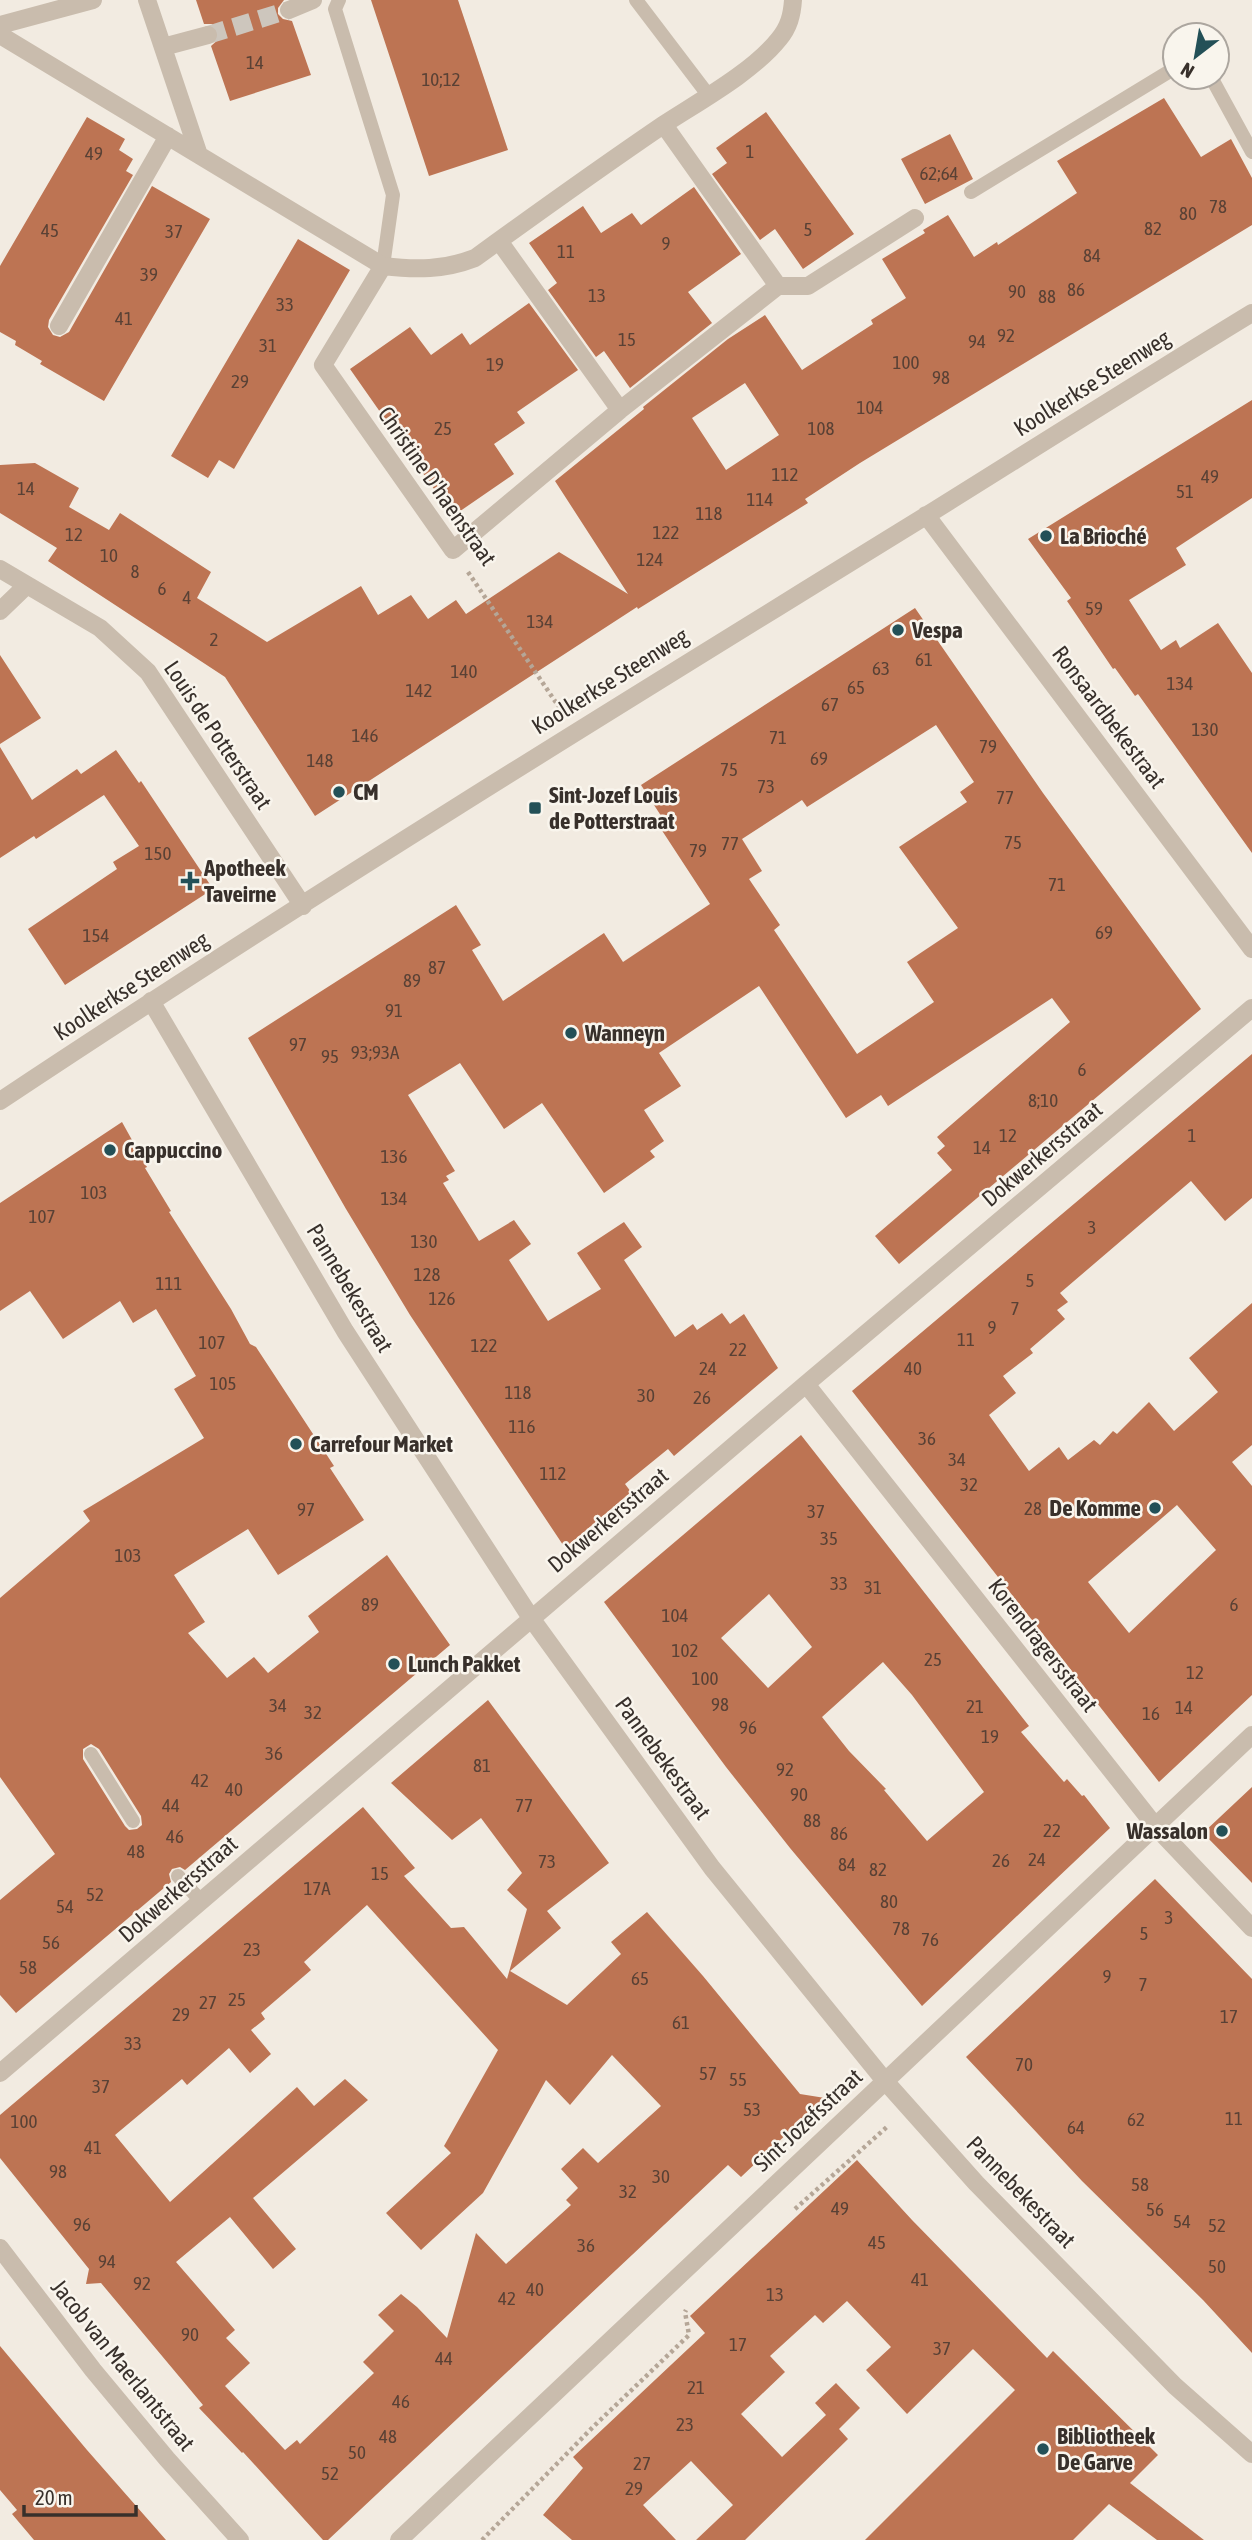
<svg xmlns="http://www.w3.org/2000/svg" width="1252" height="2540" font-family="'Asap Condensed',sans-serif">
<style>
.building{fill:#bd7453;fill-rule:evenodd}
.lines{fill:none;stroke-linecap:round;stroke-linejoin:round}
.street-tunnel{stroke:#cdc6bd;stroke-width:18;stroke-dasharray:18 9;stroke-linecap:butt}
.path{stroke:#b5a697;stroke-width:4.5;stroke-dasharray:3.5 3.5;stroke-linecap:butt}
.lane{stroke:#c9bcad;stroke-width:14}
.street{stroke:#c9bcad;stroke-width:18}
.poi-dot{fill:#235057;stroke:#f9f5ed;stroke-width:2.5}
.labels{text-anchor:middle;stroke-width:5;stroke-linejoin:round;paint-order:stroke}
.number-label{font-size:19px;fill:#594135}
.street-label{font-size:23px;fill:#38302b;stroke:#f9f5ed}
.poi-label{font-size:23px;font-weight:bold;fill:#38302b;stroke:#f9f5ed;text-anchor:start}
</style>
<rect width="100%" height="100%" fill="#f2ebe1"/>
<!-- building -->
<path class="building" d="M 196,0 L 284,0 L 278,8 L 278,14 L 283,19 L 292,21 L 311,75 L 230,101 L 211,46 L 219,39 L 219,31 L 212,24 L 204,24 Z
M 371,0 L 458,0 L 508,150 L 429,176 Z
M 1164,98 L 1201,157 L 1231,139 L 1252,178 L 1252,225 L 860,463 L 805,499 L 808,503 L 638,609 L 637,607 L 315,816 L 225,677 L 48,561 L 57,548 L 0,513 L 0,465 L 35,463 L 79,488 L 69,507 L 109,530 L 120,513 L 211,572 L 197,598 L 267,642 L 361,586 L 378,615 L 411,595 L 428,619 L 456,600 L 466,614 L 559,552 L 628,594 L 555,481 L 644,409 L 643,407 L 728,339 L 765,315 L 802,370 L 873,324 L 871,320 L 906,298 L 882,259 L 925,233 L 923,230 L 948,215 L 974,257 L 997,242 L 998,245 L 1077,193 L 1057,161 ZM 745,383 L 779,435 L 726,470 L 692,418 Z
M 766,112 L 854,234 L 803,269 L 775,229 L 760,240 L 712,174 L 727,163 L 716,148 Z
M 87,117 L 125,139 L 119,150 L 133,159 L 126,171 L 133,175 L 49,320 L 48,327 L 53,335 L 60,337 L 69,332 L 152,186 L 210,219 L 104,401 L 40,364 L 42,361 L 15,345 L 16,341 L 0,332 L 0,266 Z
M 950,134 L 973,179 L 925,204 L 901,159 Z
M 694,187 L 741,254 L 688,292 L 712,323 L 630,388 L 604,351 L 596,357 L 548,290 L 557,283 L 529,243 L 583,206 L 601,233 L 632,213 L 641,225 Z
M 298,239 L 350,270 L 234,469 L 219,460 L 208,478 L 171,456 Z
M 529,303 L 578,370 L 517,412 L 525,423 L 494,444 L 514,474 L 453,516 L 350,369 L 410,327 L 431,355 L 462,333 L 470,345 Z
M 1252,400 L 1252,498 L 1176,548 L 1186,565 L 1129,600 L 1161,650 L 1176,640 L 1180,648 L 1218,623 L 1252,673 L 1252,853 L 1138,694 L 1135,696 L 1115,668 L 1113,669 L 1067,601 L 1071,598 L 1028,539 Z
M 915,608 L 1043,793 L 1201,1009 L 899,1264 L 875,1236 L 952,1170 L 937,1153 L 945,1146 L 937,1137 L 1070,1022 L 1052,998 L 888,1106 L 881,1095 L 846,1118 L 759,986 L 659,1053 L 681,1086 L 644,1110 L 664,1141 L 650,1151 L 655,1157 L 604,1193 L 542,1103 L 504,1129 L 460,1063 L 408,1095 L 455,1171 L 446,1176 L 449,1180 L 443,1183 L 479,1241 L 514,1220 L 531,1244 L 509,1260 L 548,1321 L 601,1289 L 577,1253 L 624,1222 L 642,1247 L 624,1260 L 675,1337 L 693,1324 L 697,1330 L 722,1313 L 730,1324 L 744,1314 L 778,1368 L 674,1456 L 668,1449 L 625,1484 L 631,1492 L 565,1548 L 410,1315 L 346,1209 L 248,1038 L 456,905 L 481,945 L 472,950 L 503,1001 L 604,933 L 623,962 L 710,904 L 661,829 L 667,825 L 641,785 ZM 936,725 L 974,782 L 960,792 L 967,802 L 899,847 L 958,928 L 907,962 L 934,1002 L 857,1054 L 774,930 L 780,925 L 749,879 L 762,871 L 742,839 L 802,800 L 807,807 Z
M 0,655 L 41,718 L 0,744 Z
M 0,747 L 32,800 L 77,769 L 81,774 L 116,750 L 139,783 L 141,781 L 213,889 L 65,985 L 28,929 L 117,869 L 113,862 L 139,846 L 104,795 L 36,839 L 34,836 L 0,858 Z
M 1252,1054 L 1252,1198 L 1225,1221 L 1191,1181 L 1060,1293 L 1068,1302 L 1057,1310 L 1065,1319 L 1030,1349 L 1033,1353 L 1003,1376 L 1016,1393 L 989,1415 L 1029,1471 L 1059,1447 L 1068,1460 L 1094,1440 L 1100,1445 L 1113,1431 L 1117,1434 L 1149,1402 L 1174,1431 L 1218,1392 L 1189,1358 L 1252,1303 L 1252,1445 L 1232,1462 L 1252,1486 L 1252,1695 L 1159,1782 L 852,1391 ZM 1177,1505 L 1216,1550 L 1129,1633 L 1088,1582 Z
M 122,1122 L 147,1167 L 145,1168 L 171,1211 L 169,1212 L 231,1309 L 250,1344 L 256,1347 L 334,1466 L 330,1468 L 364,1520 L 278,1575 L 248,1529 L 174,1575 L 205,1622 L 188,1633 L 227,1678 L 254,1657 L 268,1673 L 319,1632 L 308,1616 L 387,1555 L 450,1645 L 185,1870 L 180,1867 L 172,1869 L 169,1874 L 171,1882 L 16,2013 L 0,1995 L 0,1900 L 55,1854 L 0,1777 L 0,1598 L 90,1521 L 83,1511 L 204,1438 L 174,1389 L 196,1376 L 156,1309 L 133,1323 L 120,1301 L 63,1339 L 30,1291 L 0,1311 L 0,1203 ZM 91,1744 L 99,1749 L 141,1816 L 142,1825 L 137,1829 L 129,1830 L 125,1826 L 83,1759 L 83,1749 Z
M 801,1435 L 1029,1726 L 1021,1732 L 1064,1782 L 1067,1779 L 1082,1796 L 1084,1795 L 1110,1828 L 922,2006 L 790,1848 L 726,1767 L 604,1602 ZM 769,1594 L 812,1647 L 768,1688 L 721,1638 ZM 883,1662 L 912,1695 L 984,1792 L 927,1841 L 884,1790 L 886,1789 L 849,1751 L 822,1717 Z
M 488,1700 L 609,1863 L 547,1911 L 561,1928 L 510,1971 L 567,2005 L 621,1954 L 611,1942 L 647,1912 L 703,1976 L 800,2094 L 825,2098 L 741,2177 L 728,2165 L 328,2540 L 323,2540 L 243,2452 L 242,2453 L 199,2408 L 203,2405 L 101,2283 L 86,2284 L 89,2269 L 0,2158 L 0,2115 L 363,1807 L 415,1868 L 404,1876 L 451,1928 L 464,1927 L 507,1979 L 527,1909 L 507,1890 L 522,1873 L 481,1818 L 452,1840 L 391,1783 ZM 367,1905 L 498,2050 L 444,2146 L 451,2153 L 386,2213 L 421,2250 L 483,2193 L 546,2080 L 570,2105 L 612,2055 L 661,2106 L 598,2163 L 583,2148 L 561,2169 L 578,2188 L 566,2200 L 571,2205 L 506,2264 L 476,2233 L 447,2338 L 417,2307 L 401,2294 L 378,2315 L 394,2331 L 363,2362 L 374,2373 L 300,2444 L 297,2440 L 285,2450 L 225,2386 L 250,2363 L 226,2338 L 235,2330 L 176,2262 L 230,2217 L 273,2269 L 296,2249 L 253,2198 L 368,2100 L 345,2079 L 314,2106 L 297,2087 L 170,2202 L 115,2135 L 182,2079 L 187,2085 L 229,2048 L 250,2073 L 271,2054 L 251,2030 L 265,2019 L 261,2013 L 311,1970 L 304,1962 Z
M 1252,1787 L 1252,1883 L 1203,1833 Z
M 1155,1879 L 1252,1979 L 1252,2353 L 1203,2300 L 1082,2181 L 966,2057 Z
M 857,2160 L 912,2220 L 1047,2358 L 1053,2351 L 1158,2455 L 1130,2483 L 1204,2540 L 1157,2540 L 1109,2504 L 1073,2540 L 865,2540 L 1015,2390 L 973,2349 L 907,2414 L 866,2370 L 891,2347 L 847,2301 L 823,2323 L 815,2315 L 770,2356 L 785,2372 L 741,2414 L 782,2457 L 826,2415 L 815,2403 L 836,2383 L 860,2408 L 839,2429 L 848,2439 L 745,2540 L 696,2540 L 733,2505 L 691,2461 L 643,2505 L 676,2540 L 572,2540 L 543,2515 L 583,2468 L 573,2457 L 705,2333 L 690,2316 Z
M 0,2346 L 87,2450 L 166,2540 L 34,2540 L 12,2514 L 17,2510 L 0,2490 Z"/>
<g class="lines">
<!-- street-tunnel -->
<path class="street-tunnel" d="M 208,35 L 289,10"/>
<!-- path -->
<path class="path" d="M 468,572 L 561,710
M 795,2209 L 888,2126
M 482,2540 L 594,2426 L 689,2335 L 685,2312 L 686,2310"/>
<!-- lane -->
<path class="lane" d="M 339,0 L 335,9 L 393,195 L 383,266
M 636,0 L 709,96
M 1211,77 L 1252,152
M 971,192 L 1175,68
M 91,1754 L 133,1821
M 178,1876 L 201,1901"/>
<!-- street -->
<path class="street" d="M 147,0 L 199,155
M 289,10 L 313,0
M 0,25 L 93,0
M 0,35 L 383,266 C 416,270 444,270 475,258 C 537,213 600,168 663,125 C 698,102 753,72 779,39 C 789,27 792,15 793,0
M 163,47 L 208,35
M 664,125 L 778,286
M 499,241 L 620,410
M 383,266 L 323,365 L 453,550 L 620,410 L 778,286 L 808,286 L 915,218
M 59,326 L 168,136
M 926,515 L 1252,949
M 0,569 L 100,628 L 148,672 L 303,906
M 0,611 L 27,585
M 151,1001 L 345,1331 L 531,1618 L 712,1868 L 885,2081 L 976,2183 L 1175,2386 L 1252,2454
M 0,1101 C 304,899 614,708 924,517 C 1033,449 1142,380 1252,313
M 806,1384 L 1156,1827 L 1252,1928
M 0,2073 L 806,1384 L 1252,1008
M 0,2248 L 93,2370 L 167,2459 L 240,2540
M 399,2540 L 1252,1735"/>
</g>
<!-- markers -->
<g class="poi-dot">
<circle cx="1046" cy="536" r="7"/>
<circle cx="898" cy="630" r="7"/>
<circle cx="339" cy="792" r="7"/>
<rect x="528" y="801" width="14" height="14" rx="3.5"/>
<path d="M186.5 870.5h7v7h7v7h-7v7h-7v-7h-7v-7h7z"/>
<circle cx="571" cy="1033" r="7"/>
<circle cx="110" cy="1150" r="7"/>
<circle cx="296" cy="1444" r="7"/>
<circle cx="1155" cy="1508" r="7"/>
<circle cx="394" cy="1664" r="7"/>
<circle cx="1222" cy="1831" r="7"/>
<circle cx="1043" cy="2449" r="7"/>
</g>
<g class="labels">
<!-- number labels -->
<g class="number-label">
<text x="255" y="69">14</text>
<text x="441" y="86">10;12</text>
<text x="750" y="158">1</text>
<text x="94" y="160">49</text>
<text x="939" y="180">62;64</text>
<text x="1218" y="213">78</text>
<text x="1188" y="220">80</text>
<text x="1153" y="235">82</text>
<text x="808" y="236">5</text>
<text x="50" y="237">45</text>
<text x="174" y="238">37</text>
<text x="666" y="250">9</text>
<text x="566" y="258">11</text>
<text x="1092" y="262">84</text>
<text x="149" y="281">39</text>
<text x="1076" y="296">86</text>
<text x="1017" y="298">90</text>
<text x="597" y="302">13</text>
<text x="1047" y="303">88</text>
<text x="285" y="311">33</text>
<text x="124" y="325">41</text>
<text x="1006" y="342">92</text>
<text x="627" y="346">15</text>
<text x="977" y="348">94</text>
<text x="268" y="352">31</text>
<text x="906" y="369">100</text>
<text x="495" y="371">19</text>
<text x="941" y="384">98</text>
<text x="240" y="388">29</text>
<text x="870" y="414">104</text>
<text x="443" y="435">25</text>
<text x="821" y="435">108</text>
<text x="785" y="481">112</text>
<text x="1210" y="483">49</text>
<text x="26" y="495">14</text>
<text x="1185" y="498">51</text>
<text x="760" y="506">114</text>
<text x="709" y="520">118</text>
<text x="666" y="539">122</text>
<text x="74" y="541">12</text>
<text x="109" y="562">10</text>
<text x="650" y="566">124</text>
<text x="135" y="578">8</text>
<text x="162" y="595">6</text>
<text x="187" y="604">4</text>
<text x="1094" y="615">59</text>
<text x="540" y="628">134</text>
<text x="214" y="646">2</text>
<text x="924" y="666">61</text>
<text x="881" y="675">63</text>
<text x="464" y="678">140</text>
<text x="1180" y="690">134</text>
<text x="856" y="694">65</text>
<text x="419" y="697">142</text>
<text x="830" y="711">67</text>
<text x="1205" y="736">130</text>
<text x="365" y="742">146</text>
<text x="778" y="744">71</text>
<text x="988" y="753">79</text>
<text x="819" y="765">69</text>
<text x="320" y="767">148</text>
<text x="729" y="776">75</text>
<text x="766" y="793">73</text>
<text x="1005" y="804">77</text>
<text x="1013" y="849">75</text>
<text x="730" y="850">77</text>
<text x="698" y="857">79</text>
<text x="158" y="860">150</text>
<text x="1057" y="891">71</text>
<text x="1104" y="939">69</text>
<text x="96" y="942">154</text>
<text x="437" y="974">87</text>
<text x="412" y="987">89</text>
<text x="394" y="1017">91</text>
<text x="298" y="1051">97</text>
<text x="375" y="1059">93;93A</text>
<text x="330" y="1063">95</text>
<text x="1082" y="1076">6</text>
<text x="1043" y="1107">8;10</text>
<text x="1008" y="1142">12</text>
<text x="1192" y="1142">1</text>
<text x="982" y="1154">14</text>
<text x="394" y="1163">136</text>
<text x="94" y="1199">103</text>
<text x="394" y="1205">134</text>
<text x="42" y="1223">107</text>
<text x="1092" y="1234">3</text>
<text x="424" y="1248">130</text>
<text x="427" y="1281">128</text>
<text x="1030" y="1287">5</text>
<text x="169" y="1290">111</text>
<text x="442" y="1305">126</text>
<text x="1015" y="1315">7</text>
<text x="992" y="1334">9</text>
<text x="966" y="1346">11</text>
<text x="212" y="1349">107</text>
<text x="484" y="1352">122</text>
<text x="738" y="1356">22</text>
<text x="708" y="1375">24</text>
<text x="913" y="1375">40</text>
<text x="223" y="1390">105</text>
<text x="518" y="1399">118</text>
<text x="646" y="1402">30</text>
<text x="702" y="1404">26</text>
<text x="522" y="1433">116</text>
<text x="927" y="1445">36</text>
<text x="957" y="1466">34</text>
<text x="553" y="1480">112</text>
<text x="969" y="1491">32</text>
<text x="1033" y="1515">28</text>
<text x="306" y="1516">97</text>
<text x="816" y="1518">37</text>
<text x="829" y="1545">35</text>
<text x="128" y="1562">103</text>
<text x="839" y="1590">33</text>
<text x="873" y="1594">31</text>
<text x="370" y="1611">89</text>
<text x="1234" y="1611">6</text>
<text x="675" y="1622">104</text>
<text x="685" y="1657">102</text>
<text x="933" y="1666">25</text>
<text x="1195" y="1679">12</text>
<text x="705" y="1685">100</text>
<text x="720" y="1711">98</text>
<text x="278" y="1712">34</text>
<text x="975" y="1713">21</text>
<text x="1184" y="1714">14</text>
<text x="313" y="1719">32</text>
<text x="1151" y="1720">16</text>
<text x="748" y="1734">96</text>
<text x="990" y="1743">19</text>
<text x="274" y="1760">36</text>
<text x="482" y="1772">81</text>
<text x="785" y="1776">92</text>
<text x="200" y="1787">42</text>
<text x="234" y="1796">40</text>
<text x="799" y="1801">90</text>
<text x="171" y="1812">44</text>
<text x="524" y="1812">77</text>
<text x="812" y="1827">88</text>
<text x="1052" y="1837">22</text>
<text x="839" y="1840">86</text>
<text x="175" y="1843">46</text>
<text x="136" y="1858">48</text>
<text x="1037" y="1866">24</text>
<text x="1001" y="1867">26</text>
<text x="547" y="1868">73</text>
<text x="847" y="1871">84</text>
<text x="878" y="1876">82</text>
<text x="380" y="1880">15</text>
<text x="317" y="1895">17A</text>
<text x="95" y="1901">52</text>
<text x="889" y="1908">80</text>
<text x="65" y="1913">54</text>
<text x="1169" y="1924">3</text>
<text x="901" y="1935">78</text>
<text x="1144" y="1940">5</text>
<text x="930" y="1946">76</text>
<text x="51" y="1949">56</text>
<text x="252" y="1956">23</text>
<text x="28" y="1974">58</text>
<text x="1107" y="1983">9</text>
<text x="640" y="1985">65</text>
<text x="1143" y="1991">7</text>
<text x="237" y="2006">25</text>
<text x="208" y="2009">27</text>
<text x="181" y="2021">29</text>
<text x="1229" y="2023">17</text>
<text x="681" y="2029">61</text>
<text x="133" y="2050">33</text>
<text x="1024" y="2071">70</text>
<text x="708" y="2080">57</text>
<text x="738" y="2086">55</text>
<text x="101" y="2093">37</text>
<text x="752" y="2116">53</text>
<text x="1234" y="2125">11</text>
<text x="1136" y="2126">62</text>
<text x="24" y="2128">100</text>
<text x="1076" y="2134">64</text>
<text x="93" y="2154">41</text>
<text x="58" y="2178">98</text>
<text x="661" y="2183">30</text>
<text x="1140" y="2191">58</text>
<text x="628" y="2198">32</text>
<text x="840" y="2215">49</text>
<text x="1155" y="2216">56</text>
<text x="1182" y="2228">54</text>
<text x="82" y="2231">96</text>
<text x="1217" y="2232">52</text>
<text x="877" y="2249">45</text>
<text x="586" y="2252">36</text>
<text x="107" y="2268">94</text>
<text x="1217" y="2273">50</text>
<text x="920" y="2286">41</text>
<text x="142" y="2290">92</text>
<text x="535" y="2296">40</text>
<text x="775" y="2301">13</text>
<text x="507" y="2305">42</text>
<text x="190" y="2341">90</text>
<text x="738" y="2351">17</text>
<text x="942" y="2355">37</text>
<text x="444" y="2365">44</text>
<text x="696" y="2394">21</text>
<text x="401" y="2408">46</text>
<text x="685" y="2431">23</text>
<text x="388" y="2443">48</text>
<text x="357" y="2459">50</text>
<text x="642" y="2470">27</text>
<text x="330" y="2480">52</text>
<text x="634" y="2495">29</text>
</g>
<!-- street labels -->
<g class="street-label">
<text transform="translate(1092 383) rotate(-32)" y="8">Koolkerkse Steenweg</text>
<text transform="translate(437 486) rotate(55)" y="8">Christine D'haenstraat</text>
<text transform="translate(610 681) rotate(-32)" y="8">Koolkerkse Steenweg</text>
<text transform="translate(1109 717) rotate(53)" y="8">Ronsaardbekestraat</text>
<text transform="translate(218 735) rotate(56)" y="8">Louis de Potterstraat</text>
<text transform="translate(131 986) rotate(-33)" y="8">Koolkerkse Steenweg</text>
<text transform="translate(1042 1154) rotate(-40)" y="8">Dokwerkersstraat</text>
<text transform="translate(350 1288) rotate(59)" y="8">Pannebekestraat</text>
<text transform="translate(608 1520) rotate(-40)" y="8">Dokwerkersstraat</text>
<text transform="translate(1043 1645) rotate(52)" y="8">Korendragersstraat</text>
<text transform="translate(663 1758) rotate(54)" y="8">Pannebekestraat</text>
<text transform="translate(178 1889) rotate(-41)" y="8">Dokwerkersstraat</text>
<text transform="translate(808 2120) rotate(-43)" y="8">Sint-Jozefsstraat</text>
<text transform="translate(1021 2192) rotate(46)" y="8">Pannebekestraat</text>
<text transform="translate(123 2365) rotate(51)" y="8">Jacob van Maerlantstraat</text>
</g>
<!-- poi labels -->
<g class="poi-label">
<text x="1060" y="544">La Brioché</text>
<text x="912" y="638">Vespa</text>
<text x="353" y="800">CM</text>
<text x="549" y="803">Sint-Jozef Louis<tspan x="549" dy="26">de Potterstraat</tspan></text>
<text x="204" y="876">Apotheek<tspan x="204" dy="26">Taveirne</tspan></text>
<text x="585" y="1041">Wanneyn</text>
<text x="124" y="1158">Cappuccino</text>
<text x="310" y="1452">Carrefour Market</text>
<text x="1141" y="1516" text-anchor="end">De Komme</text>
<text x="408" y="1672">Lunch Pakket</text>
<text x="1208" y="1839" text-anchor="end">Wassalon</text>
<text x="1057" y="2444">Bibliotheek<tspan x="1057" dy="26">De Garve</tspan></text>
</g>
</g>
<!-- north arrow -->
<g transform="translate(1196 56) rotate(211)"><circle r="33" fill="#f9f5ed" stroke="#aca69f" stroke-width="2"/>
<path d="M0-5L12 26L0 18L-12 26Z" fill="#235057"/>
<text y="-10" font-size="19" font-weight="bold" text-anchor="middle" fill="#38302b">N</text>
</g>
<!-- scale -->
<path d="M24 2505v10h112v-10" fill="none" stroke="#38302b" stroke-width="3.5"/>
<text x="35" y="2505" font-size="21" fill="#38302b" stroke="#f9f5ed" stroke-width="5" paint-order="stroke">20 m</text>
</svg>
